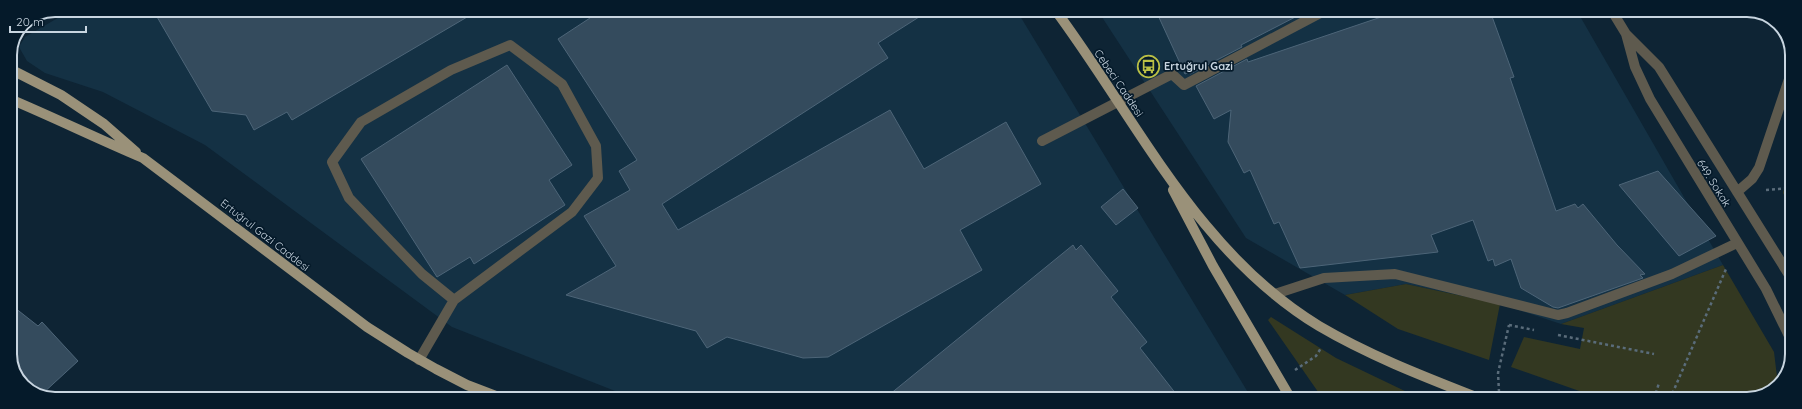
<svg xmlns="http://www.w3.org/2000/svg" width="1802" height="409" font-family="Quicksand,sans-serif">
<style>
.built{fill:#143144}
.green{fill:#333821}
.building{fill:#344b5d;stroke:#4d6578}
.lines{fill:none;stroke-linecap:round;stroke-linejoin:round}
.path{stroke:#5a6c7a;stroke-width:2.5;stroke-dasharray:3 3;stroke-linecap:butt}
.service{stroke:#5e5a4e;stroke-width:10}
.minor{stroke:#5e5a4e;stroke-width:10}
.primary{stroke:#9a9179;stroke-width:10}
.labels{text-anchor:middle;stroke-width:3.5;stroke-linejoin:round;paint-order:stroke}
.poi-label{font-size:11px;font-weight:bold;fill:#c8d5e0;stroke:#051a2a;text-anchor:start}
.street-label{font-size:11px;fill:#c8d5e0;stroke:#051a2a}
.rim{fill:none;stroke:#c8d5e0;stroke-width:2}
</style>
<rect width="100%" height="100%" fill="#0e2434"/>
<!-- built -->
<path class="built" d="M 60,10 L 1017,11 L 1252,399 L 633,398 L 452,327 L 205,145 L 103,92 L 45,73 L 27,61 L 19,47 L 25,37 L 63,15 Z
M 1098,11 L 1577,11 L 1723,265 L 1561,324 L 1500,304 L 1406,284 L 1345,295 L 1246,238 Z"/>
<!-- green -->
<path class="green" d="M 1792,156 L 1791,208 L 1783,193 Z
M 1723,265 L 1774,352 L 1778,385 L 1777,388 L 1748,399 L 1602,399 L 1511,367 L 1524,337 L 1580,349 L 1584,328 L 1561,324 Z
M 1406,284 L 1500,304 L 1489,360 L 1398,329 L 1345,295 Z
M 1271,317 L 1336,358 L 1407,392 L 1399,399 L 1323,399 L 1268,320 Z"/>
<!-- building -->
<path class="building" d="M 153,10 L 479,10 L 292,120 L 287,112 L 254,130 L 246,115 L 212,111 Z
M 585,10 L 930,10 L 878,43 L 888,58 L 662,204 L 678,230 L 890,110 L 924,169 L 1006,122 L 1041,184 L 960,230 L 982,270 L 828,357 L 803,358 L 727,337 L 707,348 L 696,331 L 566,295 L 616,266 L 584,216 L 630,190 L 619,171 L 637,160 L 558,39 L 590,18 Z
M 1156,11 L 1307,11 L 1241,45 L 1242,47 L 1190,74 L 1189,72 L 1185,74 Z
M 1399,11 L 1490,11 L 1514,77 L 1510,78 L 1556,211 L 1575,204 L 1578,208 L 1583,204 L 1617,245 L 1645,274 L 1640,275 L 1643,278 L 1558,308 L 1553,307 L 1521,288 L 1511,259 L 1495,266 L 1493,259 L 1488,261 L 1473,220 L 1431,235 L 1438,252 L 1300,268 L 1279,222 L 1274,224 L 1250,170 L 1244,173 L 1228,142 L 1231,110 L 1214,119 L 1196,86 L 1247,59 L 1248,62 Z
M 507,65 L 572,165 L 549,180 L 565,205 L 474,264 L 470,257 L 437,277 L 361,159 Z
M 1658,171 L 1716,236 L 1679,256 L 1619,185 Z
M 1123,189 L 1138,208 L 1116,225 L 1101,207 Z
M 1073,245 L 1076,250 L 1081,245 L 1118,291 L 1111,297 L 1147,342 L 1140,348 L 1180,399 L 884,399 Z
M 10,304 L 38,326 L 42,322 L 78,361 L 41,395 L 21,384 L 10,360 Z"/>
<g class="lines">
<!-- path -->
<path class="path" d="M 1766,190 L 1792,188
M 1509,325 L 1534,330
M 1558,335 L 1654,354
M 1295,370 L 1316,356 L 1321,348
M 1499,392 L 1498,373 L 1509,325
M 1654,399 L 1659,383
M 1670,399 L 1726,269"/>
<!-- service -->
<path class="service" d="M 1042,141 L 1172,74 L 1184,85 L 1324,11
M 419,360 L 454,300 L 572,212 L 598,178 L 596,146 L 562,84 L 510,45 L 451,70 L 361,122 L 332,162 L 349,198 L 422,274 L 454,300"/>
<!-- minor -->
<path class="minor" d="M 1612,11 L 1626,34 L 1659,67 L 1791,278
M 1626,34 L 1635,67 L 1650,99 L 1766,289 L 1791,340
M 1737,192 L 1752,179 L 1759,168 L 1792,70
M 1275,294 L 1324,278 L 1395,274 L 1558,315 L 1567,313 L 1672,274 L 1737,243"/>
<!-- primary -->
<path class="primary" d="M 1056,11 C 1137,120 1198,253 1319,326 C 1370,356 1425,377 1481,399
M 10,69 L 61,95 L 104,124 L 136,152
M 10,99 C 55,118 98,139 143,158 L 367,327 L 408,353 L 436,369 L 467,385 L 501,398
M 1173,190 L 1213,266 L 1291,399"/>
</g>
<!-- icons -->
<defs>
<symbol id="bus-ring" viewBox="-11 -11 22 22"><circle r="9.5" fill="#051a2a" stroke="#bbc045" stroke-width="1.5"/><path d="M-5-6H5V4H4V6H2V4H-2V6H-4V4H-5ZM-3.5-4V0h7V-4ZM-3.5 1.2v1.5H-2V1.2ZM2 1.2v1.5H3.5V1.2Z" fill="#bbc045"/></symbol>
</defs>
<g fill-rule="evenodd">
<use href="#bus-ring" x="1136" y="54" width="25" height="25"/>
</g>
<g class="labels">
<!-- poi labels -->
<g class="poi-label">
<text x="1164" y="70">Ertuğrul Gazi</text>
</g>
<!-- street labels -->
<g class="street-label">
<text transform="translate(1119 83) rotate(56)" y="4">Cebeci Caddesi</text>
<text transform="translate(1714 183) rotate(58)" y="4">649. Sokak</text>
<text transform="translate(265 235) rotate(38)" y="4">Ertuğrul Gazi Caddesi</text>
</g>
</g>
<!-- crop -->
<path d="M0 0H1802V409H0ZM55 17H1747A38 38 0 0 1 1785 55V354A38 38 0 0 1 1747 392H55A38 38 0 0 1 17 354V55A38 38 0 0 1 55 17Z" fill="#051a2a" fill-rule="evenodd"/>
<path class="rim" d="M55 17H1747A38 38 0 0 1 1785 55V354A38 38 0 0 1 1747 392H55A38 38 0 0 1 17 354V55A38 38 0 0 1 55 17Z"/>
<!-- scale -->
<path d="M10 26v6h76v-6" fill="none" stroke="#c8d5e0" stroke-width="2"/>
<text x="16" y="26" font-size="12" fill="#c8d5e0" stroke="#051a2a" stroke-width="3" paint-order="stroke">20 m</text>
</svg>
